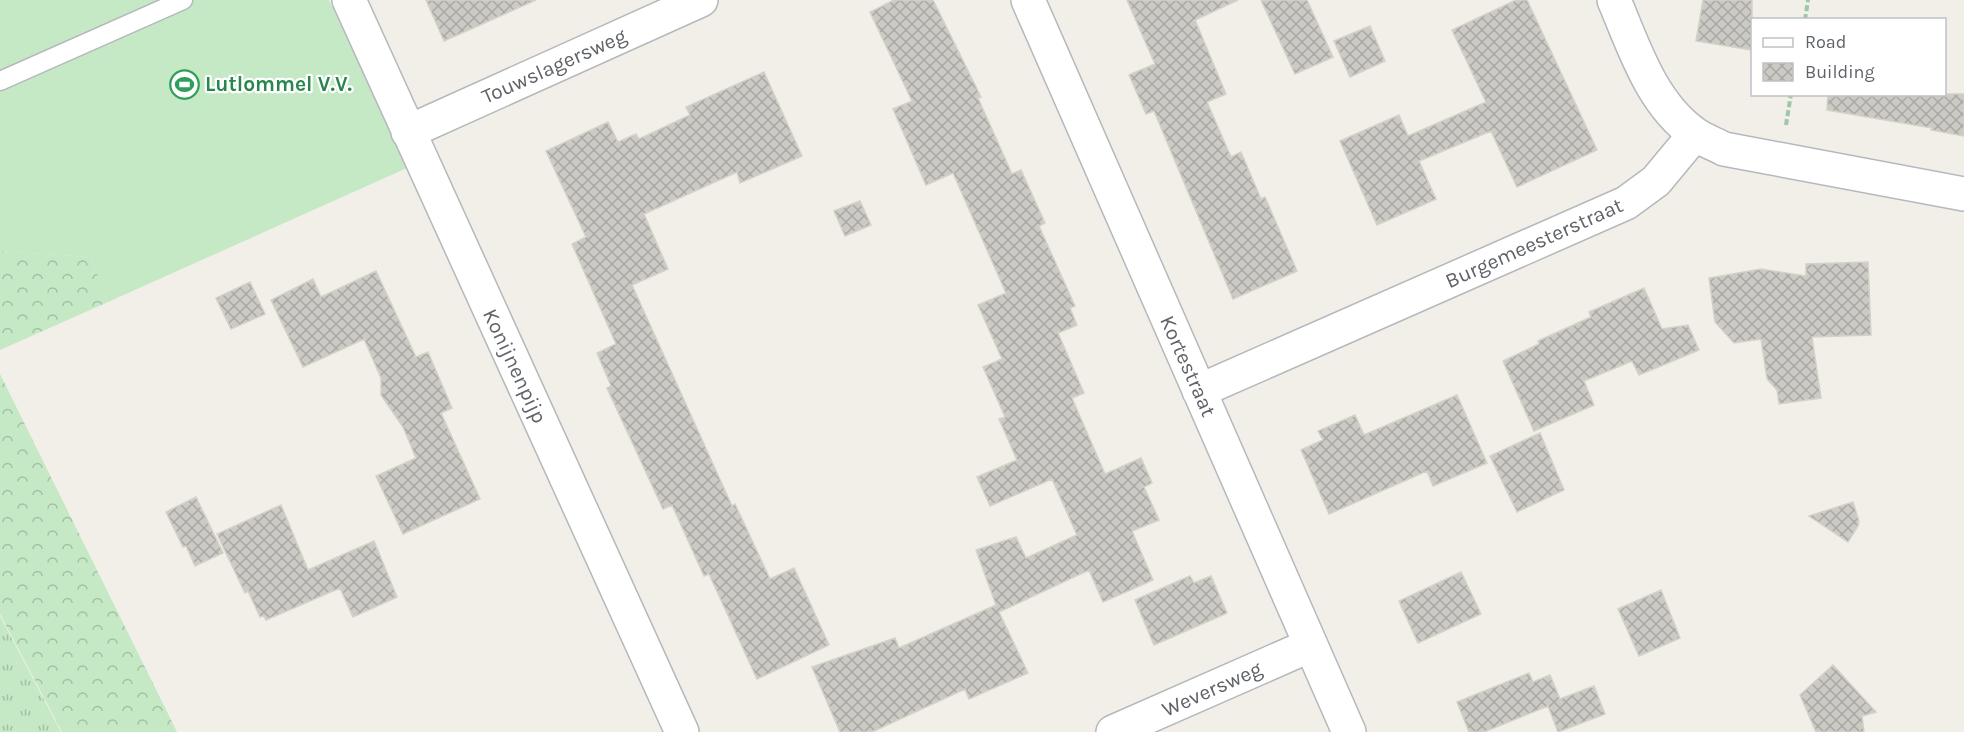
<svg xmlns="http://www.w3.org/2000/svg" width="1964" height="732" font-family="Karla,sans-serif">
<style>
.grass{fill:url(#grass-tufts)}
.forest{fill:url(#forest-crowns)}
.pitch{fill:#c5e8c5}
.building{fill:url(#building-cross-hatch);stroke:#d6d1c6;stroke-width:1.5}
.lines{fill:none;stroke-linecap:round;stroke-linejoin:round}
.lane-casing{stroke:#b5b8bc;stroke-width:21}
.street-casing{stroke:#b5b8bc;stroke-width:36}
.path{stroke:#9cc7a9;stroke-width:4;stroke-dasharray:6 3;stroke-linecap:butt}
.lane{stroke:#fff;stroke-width:18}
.street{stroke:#fff;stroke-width:33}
.labels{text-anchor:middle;stroke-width:4.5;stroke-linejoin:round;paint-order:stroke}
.street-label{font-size:21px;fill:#5f6368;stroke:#fff}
.leisure-label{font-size:21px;font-weight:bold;fill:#27864d;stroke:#fff;text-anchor:start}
</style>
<defs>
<pattern id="grass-tufts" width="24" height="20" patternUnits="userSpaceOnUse" patternTransform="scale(1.5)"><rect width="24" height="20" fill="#c5e8c5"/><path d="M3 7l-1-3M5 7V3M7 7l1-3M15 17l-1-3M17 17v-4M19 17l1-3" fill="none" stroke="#a3c0a4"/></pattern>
<pattern id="forest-crowns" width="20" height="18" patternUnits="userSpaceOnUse" patternTransform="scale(1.5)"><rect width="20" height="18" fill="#c5e8c5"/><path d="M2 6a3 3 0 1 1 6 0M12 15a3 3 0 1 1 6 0" fill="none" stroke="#a3c0a4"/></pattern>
<pattern id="building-cross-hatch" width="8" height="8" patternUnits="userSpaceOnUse" patternTransform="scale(1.5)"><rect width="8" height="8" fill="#cccac5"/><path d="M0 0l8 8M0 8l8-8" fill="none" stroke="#a9a8a4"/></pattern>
</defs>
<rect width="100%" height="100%" fill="#f1efe8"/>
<!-- grass -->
<path class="grass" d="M 0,616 L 61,732 L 0,732 Z"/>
<!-- forest -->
<path class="forest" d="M 0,251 L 91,257 L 108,302 L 0,350 Z
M 0,374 L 177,732 L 62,732 L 0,614 Z"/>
<!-- pitch -->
<path class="pitch" d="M 0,0 L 329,0 L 407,168 L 108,302 L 91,257 L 0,251 Z"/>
<!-- building -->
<path class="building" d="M 426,0 L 536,0 L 444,41 Z
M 894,0 L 933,0 L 981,97 L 978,98 L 1012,174 L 1021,170 L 1045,223 L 1039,226 L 1075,306 L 1070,308 L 1077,325 L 1058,333 L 1084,393 L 1072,398 L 1105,474 L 1141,458 L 1152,483 L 1144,487 L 1159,520 L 1132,531 L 1153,580 L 1103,602 L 1089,570 L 999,612 L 1028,673 L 969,699 L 965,689 L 872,732 L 840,732 L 812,667 L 895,638 L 899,648 L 996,605 L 976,550 L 1016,537 L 1026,558 L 1077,535 L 1052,479 L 990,506 L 977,477 L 1017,460 L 999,419 L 1005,417 L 983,367 L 1002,359 L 978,305 L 1006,293 L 953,173 L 926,185 L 893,109 L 912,101 L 870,12 Z
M 1127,0 L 1238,0 L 1195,20 L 1226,94 L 1207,102 L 1231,157 L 1241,152 L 1261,199 L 1265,197 L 1297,271 L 1233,299 L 1154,111 L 1146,114 L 1129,75 L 1155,64 Z
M 1261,0 L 1307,0 L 1333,57 L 1295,74 Z
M 1516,0 L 1527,0 L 1597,150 L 1517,187 L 1491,131 L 1419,161 L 1436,199 L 1377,225 L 1340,141 L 1399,115 L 1408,136 L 1486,102 L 1452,30 Z
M 1703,0 L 1752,0 L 1752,50 L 1696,41 Z
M 1370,26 L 1385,61 L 1350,77 L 1334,41 Z
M 764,72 L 802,156 L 740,183 L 737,172 L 644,214 L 668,269 L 632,285 L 732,506 L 735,504 L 770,579 L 794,568 L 829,645 L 757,679 L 709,574 L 704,576 L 672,505 L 663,509 L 607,388 L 611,386 L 597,353 L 616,344 L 572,244 L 586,237 L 546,151 L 608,122 L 618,142 L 636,134 L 639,139 L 690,115 L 686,107 Z
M 1828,94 L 1964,94 L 1964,136 L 1931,130 L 1932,128 L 1827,110 Z
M 860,201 L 871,225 L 845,236 L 834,211 Z
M 1868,262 L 1871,335 L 1812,337 L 1821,398 L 1779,404 L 1777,390 L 1767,379 L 1761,339 L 1734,343 L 1715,322 L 1709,278 L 1761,269 L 1806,276 L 1806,264 Z
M 376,271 L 416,357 L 428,352 L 452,408 L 441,413 L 480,499 L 403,534 L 376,476 L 416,458 L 403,427 L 381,395 L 381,378 L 364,339 L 303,367 L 271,300 L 313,279 L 321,297 Z
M 250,282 L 265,314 L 231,329 L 216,298 Z
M 1644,288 L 1662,329 L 1688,325 L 1699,350 L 1639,375 L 1632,361 L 1584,381 L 1594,405 L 1534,431 L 1503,361 L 1539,344 L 1538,341 L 1591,317 L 1589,312 Z
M 1457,395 L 1487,463 L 1433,486 L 1427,471 L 1329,514 L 1301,450 L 1323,440 L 1318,431 L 1355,415 L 1364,435 Z
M 1540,433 L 1564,490 L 1517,512 L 1490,456 Z
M 196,497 L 223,553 L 195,566 L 186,546 L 183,547 L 166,512 Z
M 1853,502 L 1859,521 L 1858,526 L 1848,542 L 1809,516 Z
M 281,505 L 308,570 L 374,541 L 397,597 L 353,617 L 340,588 L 266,620 L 264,616 L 260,617 L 248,591 L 245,593 L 217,534 Z
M 1461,572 L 1481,614 L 1418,643 L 1399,601 Z
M 1190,576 L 1194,583 L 1211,576 L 1227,613 L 1154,645 L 1135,600 Z
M 1661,590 L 1680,638 L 1639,656 L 1618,609 Z
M 1833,665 L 1876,712 L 1862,716 L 1864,732 L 1816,732 L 1800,695 Z
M 1529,673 L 1533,682 L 1550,675 L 1560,699 L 1594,686 L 1605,714 L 1558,732 L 1548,706 L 1484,732 L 1469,732 L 1457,702 Z"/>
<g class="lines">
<defs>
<path id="lane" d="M 0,81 L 183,0"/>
<path id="street" d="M 349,0 L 682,732
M 1028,0 L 1349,732
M 1614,0 C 1634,47 1651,103 1695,134 C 1703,140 1715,144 1724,149 L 1964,194
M 408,132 L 701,0
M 1199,391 L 1626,203 L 1656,181 L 1695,134
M 1113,732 L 1311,645"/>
</defs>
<!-- lane casing -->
<use href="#lane" class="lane-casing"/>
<!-- street casing -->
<use href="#street" class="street-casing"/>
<!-- path -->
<path class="path" d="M 1805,20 L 1808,0
M 1786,125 L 1791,94"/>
<!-- lane -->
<use href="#lane" class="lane"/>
<!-- street -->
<use href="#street" class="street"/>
</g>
<!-- icons -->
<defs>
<symbol id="stadium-ring" viewBox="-11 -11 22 22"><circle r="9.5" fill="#fff" stroke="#2e9e5b" stroke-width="1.5"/><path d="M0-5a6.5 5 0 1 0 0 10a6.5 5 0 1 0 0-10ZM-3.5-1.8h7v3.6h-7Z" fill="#2e9e5b"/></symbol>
</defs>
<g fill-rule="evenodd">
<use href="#stadium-ring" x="168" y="68" width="33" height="33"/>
</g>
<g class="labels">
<!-- street labels -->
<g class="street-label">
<text transform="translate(554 66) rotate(-24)" y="7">Touwslagersweg</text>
<text transform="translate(1534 243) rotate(-24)" y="7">Burgemeesterstraat</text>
<text transform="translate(515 366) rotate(65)" y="7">Konijnenpijp</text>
<text transform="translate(1188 366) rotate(66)" y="7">Kortestraat</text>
<text transform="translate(1212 689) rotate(-24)" y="7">Weversweg</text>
</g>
<!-- leisure labels -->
<g class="leisure-label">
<text x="205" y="91">Lutlommel V.V.</text>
</g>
</g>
<!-- legend -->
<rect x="1751" y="18" width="195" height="78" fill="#ffffff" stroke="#bfc1c3" stroke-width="1.5"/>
<rect x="1763" y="38" width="30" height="9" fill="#ffffff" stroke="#bfc1c3" stroke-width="1.5"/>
<text x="1805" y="48" font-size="18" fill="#5f6368">Road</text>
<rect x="1763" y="63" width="30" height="18" fill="url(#building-cross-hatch)" stroke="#bfc1c3" stroke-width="1.5"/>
<text x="1805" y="78" font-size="18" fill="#5f6368">Building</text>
</svg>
